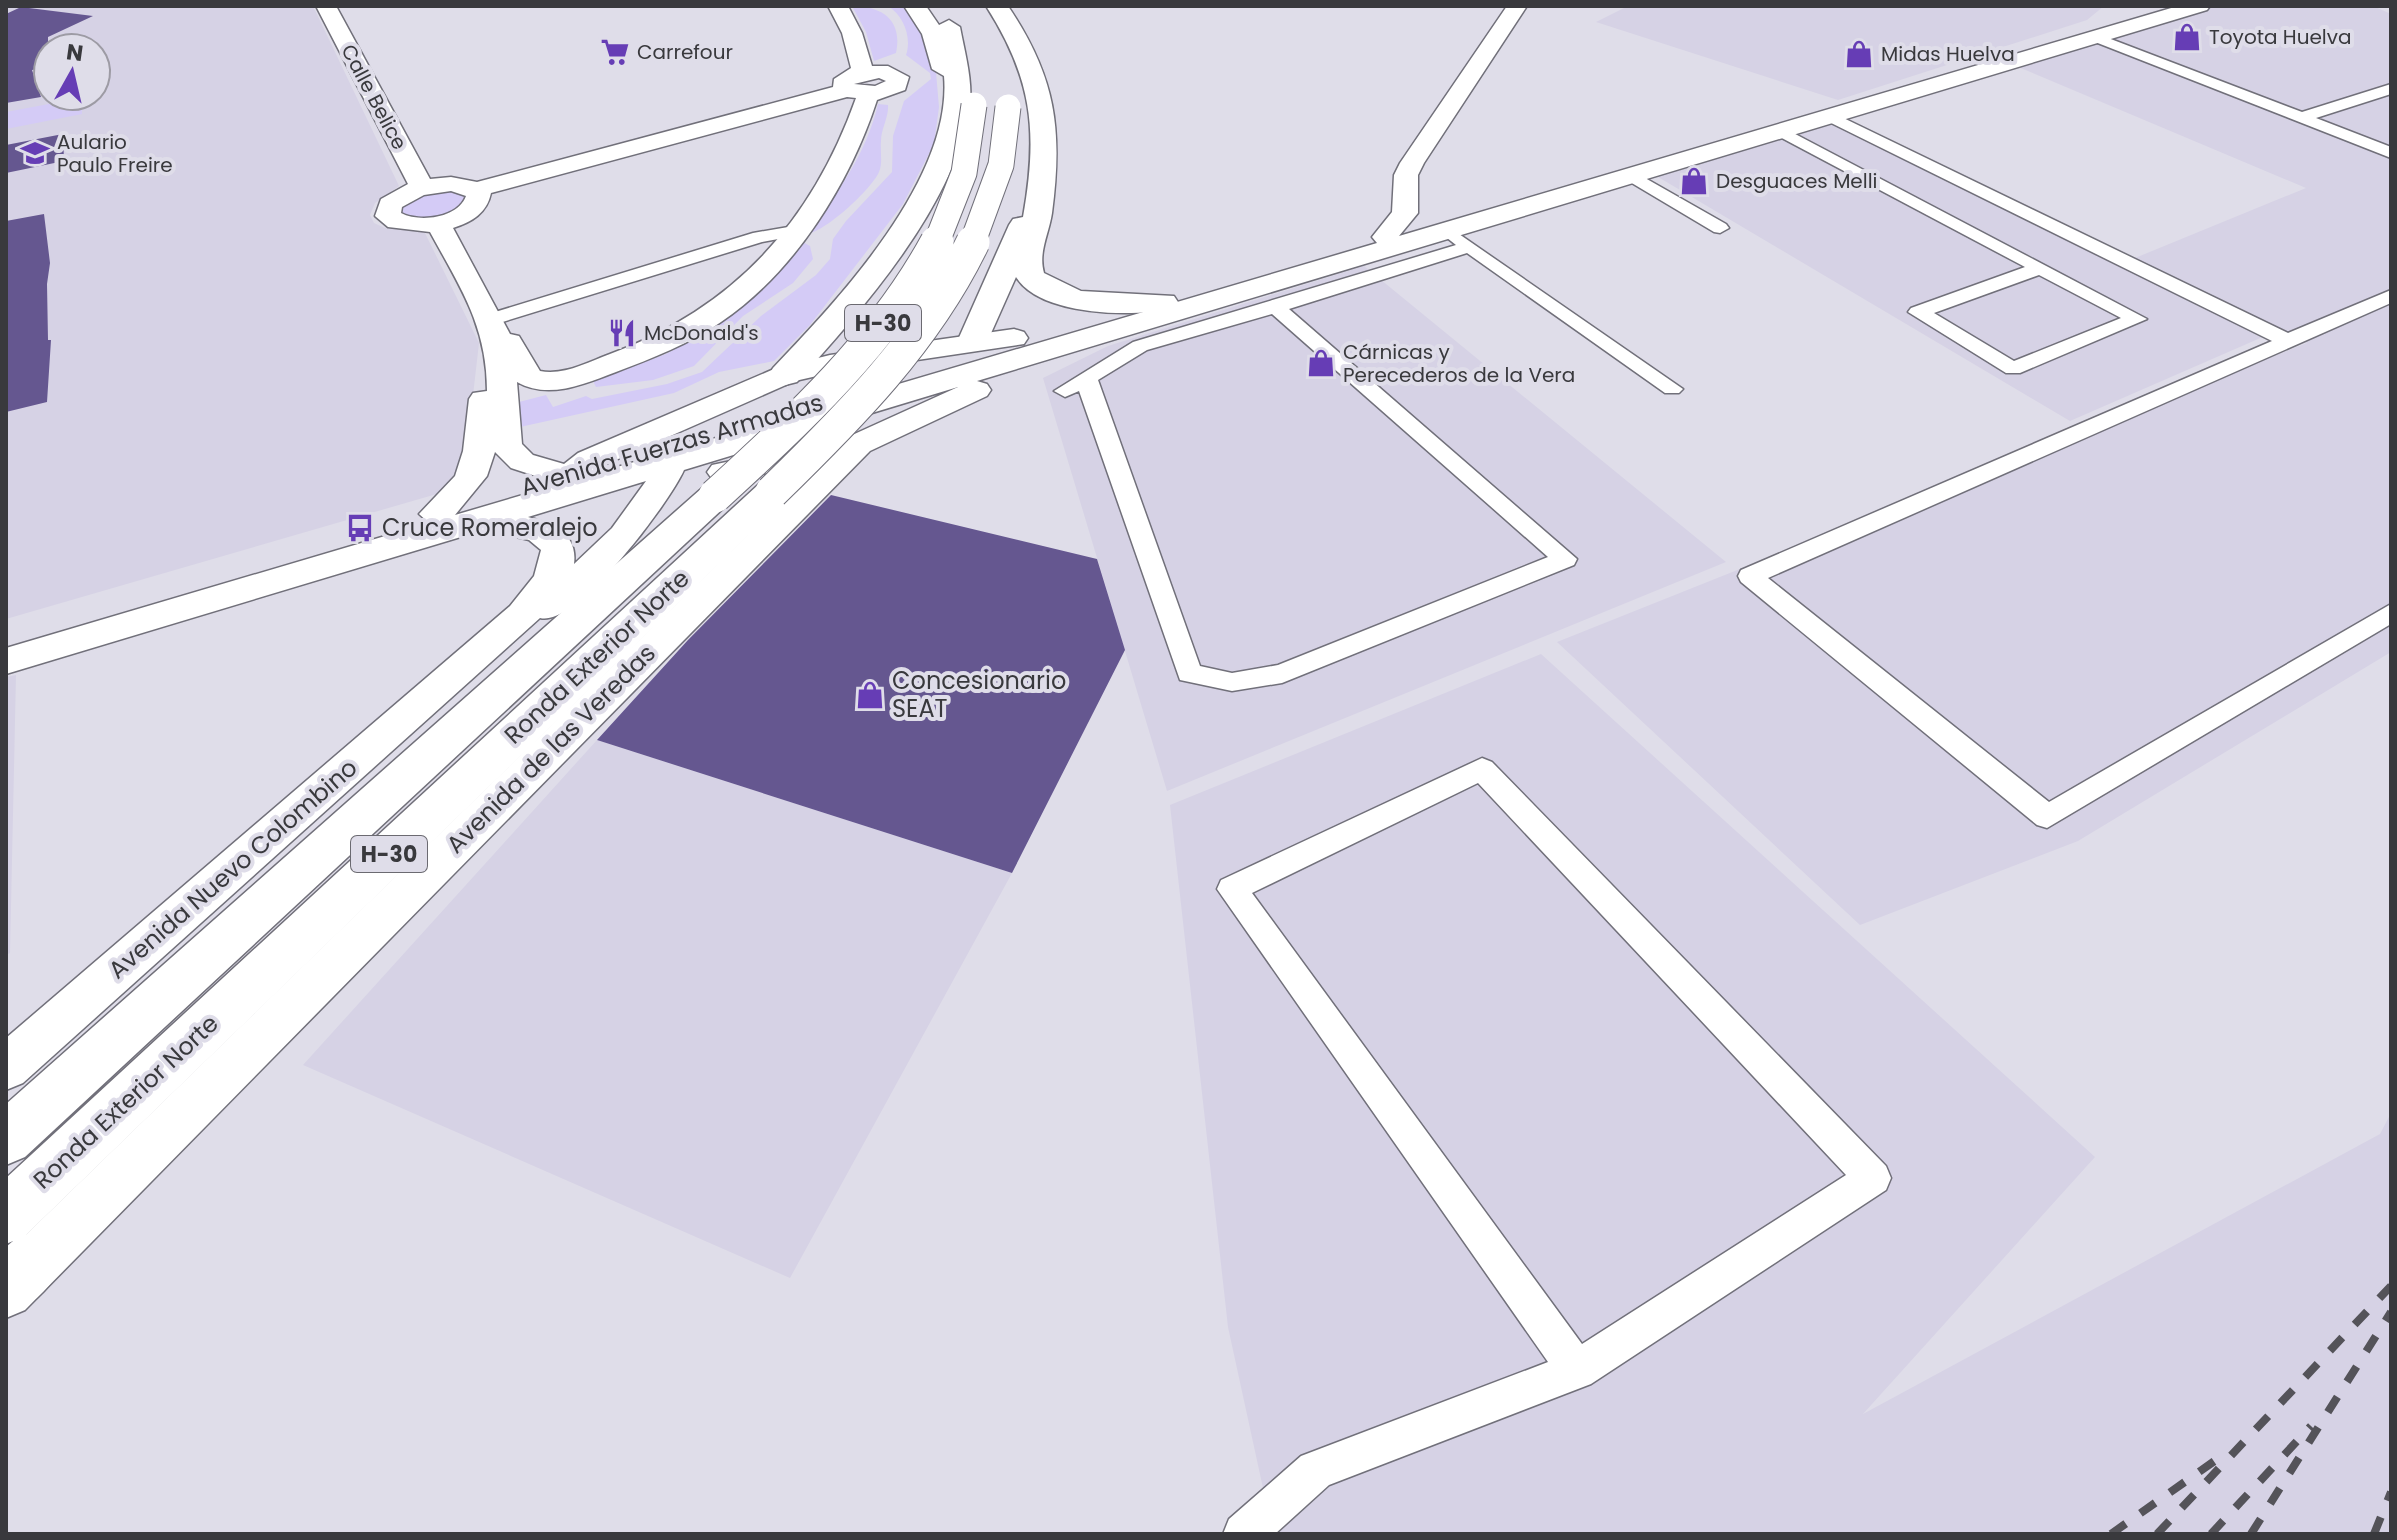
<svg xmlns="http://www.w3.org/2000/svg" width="2397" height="1540" font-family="Poppins,sans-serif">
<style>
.built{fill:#d6d2e5;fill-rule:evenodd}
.green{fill:#d4cbf6}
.building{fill:#655790}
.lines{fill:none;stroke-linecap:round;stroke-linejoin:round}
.street-casing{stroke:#71707a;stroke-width:3}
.secondary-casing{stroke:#71707a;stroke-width:3}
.highway-casing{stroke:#71707a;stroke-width:3}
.street{fill:#fff;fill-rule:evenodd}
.secondary{fill:#fff;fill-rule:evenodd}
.highway{fill:#fff;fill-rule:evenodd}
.rail{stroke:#545359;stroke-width:8;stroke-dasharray:18 18;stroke-linecap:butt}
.highway-bridge-far1-casing{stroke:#71707a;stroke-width:27;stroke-linecap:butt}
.highway-bridge-casing{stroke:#71707a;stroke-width:35;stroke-linecap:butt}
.highway-bridge-far1{stroke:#fff;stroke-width:25}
.highway-bridge{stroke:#fff;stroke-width:33}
.labels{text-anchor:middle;stroke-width:8;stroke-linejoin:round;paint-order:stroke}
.far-poi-label{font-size:20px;fill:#39393d;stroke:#dfdde9;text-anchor:start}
.far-street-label{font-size:20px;fill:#39393d;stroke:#dfdde9}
.shield{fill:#dfdde9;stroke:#6b6a71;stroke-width:2}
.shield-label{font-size:22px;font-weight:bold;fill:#39393d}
.street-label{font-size:24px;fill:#39393d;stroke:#dfdde9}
.poi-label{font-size:24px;fill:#39393d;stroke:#dfdde9;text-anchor:start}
</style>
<rect width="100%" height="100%" fill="#dfdde9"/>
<!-- built -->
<path class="built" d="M 6,6 L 313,6 L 399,186 L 375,203 L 370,215 L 374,223 L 385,228 L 424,231 L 479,343 L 465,465 L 447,491 L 6,619 ZM 48,48 L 96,48 L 96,96 L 48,96 Z
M 1628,6 L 2104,6 L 2087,20 L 1838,100 L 1596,22 Z
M 2211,6 L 2373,6 L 2391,14 L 2391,652 L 2078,841 L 1860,925 L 1557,642 L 2307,343 L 2135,258 L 2306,188 L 2016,66 Z
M 1832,121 L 2265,336 L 2070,421 L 1653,174 Z
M 1364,266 L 1726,562 L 1167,791 L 1043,378 L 1108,346 Z
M 1541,654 L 2095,1157 L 1863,1414 L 2380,1134 L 2391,1113 L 2391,1534 L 1273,1534 L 1228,1327 L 1170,805 Z
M 16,675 L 10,953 L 6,955 L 6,677 Z
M 597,740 L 1012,873 L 790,1278 L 303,1065 Z"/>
<!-- green -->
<path class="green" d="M 852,6 C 882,6 903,20 896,53 L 874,61 L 866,32 Z
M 888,6 L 910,6 L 935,61 L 939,107 L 934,144 L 903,204 L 810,325 L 774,361 L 719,372 L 674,393 L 520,427 L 519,402 L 546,395 L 553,407 L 586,396 L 592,399 L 667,384 L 702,372 L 761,316 L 816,275 L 830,259 L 833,239 L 846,221 L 892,172 L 893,136 L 904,101 L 931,79 L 930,73 L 906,55 C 912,38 904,16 888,6 Z
M 81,98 L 82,114 L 6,129 L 6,112 Z
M 878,104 L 888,105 C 889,117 881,129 881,141 C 880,151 883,163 879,172 C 871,190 822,235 805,234 C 837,196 867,152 878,104 Z
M 444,187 L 467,194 L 467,201 C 445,217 427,222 400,216 L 400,201 Z
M 801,241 L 810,246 L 813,259 L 793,283 L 743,316 L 694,366 L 653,380 L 596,387 L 593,381 L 666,354 L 696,337 Z"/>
<!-- building -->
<path class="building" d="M 21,7 L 93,16 L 48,37 L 48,67 L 32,70 L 41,97 L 6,103 L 6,14 Z
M 63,134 L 64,161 L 6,173 L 6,145 Z
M 44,214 L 50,263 L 47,284 L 48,340 L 51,340 L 47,402 L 6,412 L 6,221 Z
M 831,495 L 1097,559 L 1125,650 L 1012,873 L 597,740 L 688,640 Z"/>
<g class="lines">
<defs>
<path id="street" d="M 2095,33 L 2302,112 L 2391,84 L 2391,94 L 2316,118 L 2391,147 L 2391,158 L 2090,40 L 2088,37 Z
M 1829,111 L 2288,333 L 2391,290 L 2391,303 L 1768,578 L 2049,802 L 2391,604 L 2391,624 L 2047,828 L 2037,825 L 1741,582 L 1738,576 L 1741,570 L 2272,341 L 1823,119 L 1823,113 Z
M 1780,126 L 2147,319 L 2020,373 L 2006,373 L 1908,312 L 1911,308 L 2025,267 L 1774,134 L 1772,131 ZM 2039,275 L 2121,318 L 2014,361 L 1934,313 Z
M 1631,170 L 1726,224 L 1729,228 L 1720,233 L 1714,232 L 1625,179 L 1622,175 Z
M 1446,225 L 1683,389 L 1679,393 L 1665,393 L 1467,253 L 1289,309 L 1577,559 L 1574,565 L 1282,683 L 1232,691 L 1180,680 L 1079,391 L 1065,397 L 1054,391 L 1133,342 L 1456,245 L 1437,230 ZM 1272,314 L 1548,557 L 1278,665 L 1232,673 L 1200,666 L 1098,380 L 1147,350 Z
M 794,226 L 803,231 L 800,235 L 762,242 L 496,324 L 489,326 L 479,320 L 482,316 L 753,233 Z
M 1482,758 L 1492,762 L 1886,1166 L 1891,1178 L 1886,1190 L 1591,1384 L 1329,1485 L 1275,1534 L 1223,1534 L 1229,1519 L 1301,1456 L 1548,1362 L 1217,889 L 1221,880 ZM 1478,783 L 1846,1175 L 1582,1344 L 1252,893 Z"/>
<path id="secondary" d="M 316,6 L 336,6 L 430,179 L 451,177 L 477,182 L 833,87 L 834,79 L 851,68 L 842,33 L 828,6 L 848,6 L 862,33 L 872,66 L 888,66 L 909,77 L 905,90 L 877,100 C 850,183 795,272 721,322 C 689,344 653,358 616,372 C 585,384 548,400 517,382 L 522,444 L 533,455 L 564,464 L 578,453 L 774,369 L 830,355 L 1014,329 L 1024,332 L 1028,338 L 1024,344 L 830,373 L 795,381 L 600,467 L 590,475 L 658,455 L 666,439 L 688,439 L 692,445 L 1377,243 L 1372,237 L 1392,212 L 1394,175 L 1400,163 L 1507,6 L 1527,6 L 1424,163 L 1418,175 L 1418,213 L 1399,236 L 2178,6 L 2210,6 L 2207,10 L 977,381 L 987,384 L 991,390 L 987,396 L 870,451 L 25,1310 L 6,1318 L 6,1254 L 824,461 L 723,482 L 712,479 L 707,472 L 712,465 L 850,436 L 958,387 L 684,470 C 670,502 576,628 540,618 L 23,1083 L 6,1090 L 6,1038 L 510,606 L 534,576 L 541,550 L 529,540 L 484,530 L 6,674 L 6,648 L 429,523 L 419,514 L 455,476 L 463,451 L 469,399 L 473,393 L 487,391 C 487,326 460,287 430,232 L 388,227 L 375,216 L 381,199 L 408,184 ZM 879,78 L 886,81 L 875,86 L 854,84 ZM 847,97 L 856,98 C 812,222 734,308 610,354 C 588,362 563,376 540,371 L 519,336 L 510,334 L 453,228 C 472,222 487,213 491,193 ZM 451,191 L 466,196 C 458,218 420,223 401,213 L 402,207 L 424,195 ZM 495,452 L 511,468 L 560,484 L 455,515 L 487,476 ZM 646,481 L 612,528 L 574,564 C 578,533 553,524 528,517 Z"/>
<path id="highway" d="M 904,6 L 926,6 L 939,25 L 949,20 L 960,27 C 965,54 974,84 969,112 C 952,209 861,311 797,382 L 785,385 L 773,382 L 769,375 L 773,368 C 839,299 953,178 944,76 L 932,69 L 922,34 Z
M 986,6 L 1008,6 C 1056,77 1063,130 1052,213 C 1049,234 1038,252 1044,273 L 1081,291 L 1174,296 L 1178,302 L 1174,308 C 1134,318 1040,316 1016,277 L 984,349 L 962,349 L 957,342 L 1009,225 L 1013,219 L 1023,217 C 1038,133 1033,79 986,6 Z
M 772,481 L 785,484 L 790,492 L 785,500 L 26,1235 L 34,1232 L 55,1241 L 63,1261 C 52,1288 33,1305 6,1316 L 6,1247 L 13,1241 L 6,1244 L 6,1178 L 759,484 Z
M 715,485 L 728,488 L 733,496 L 728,504 L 25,1157 L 6,1165 L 6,1104 L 702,488 Z"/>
</defs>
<!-- street casing -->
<use href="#street" class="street-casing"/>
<!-- secondary casing -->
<use href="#secondary" class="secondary-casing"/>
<!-- highway casing -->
<use href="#highway" class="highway-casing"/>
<!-- street -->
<use href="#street" class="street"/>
<!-- secondary -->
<use href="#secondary" class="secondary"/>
<!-- highway -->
<use href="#highway" class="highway"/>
<!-- rail -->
<path class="rail" d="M 2111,1534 L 2223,1455
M 2157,1534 L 2391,1286
M 2211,1534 L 2311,1426
M 2251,1534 L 2391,1312
M 2374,1534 L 2391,1492"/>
<defs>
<path id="highway-bridge-far1" d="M 936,244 L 964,173 L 974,105
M 972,244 L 1001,165 L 1008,107"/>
<path id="highway-bridge" d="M 772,492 C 849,417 926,340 973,242
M 715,496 C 798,420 883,342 937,242"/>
</defs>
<!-- highway-bridge-far1 casing -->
<use href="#highway-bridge-far1" class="highway-bridge-far1-casing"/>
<!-- highway-bridge casing -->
<use href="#highway-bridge" class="highway-bridge-casing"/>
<!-- highway-bridge-far1 -->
<use href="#highway-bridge-far1" class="highway-bridge-far1"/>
<!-- highway-bridge -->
<use href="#highway-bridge" class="highway-bridge"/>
</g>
<!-- icons -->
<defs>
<symbol id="shop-bare" viewBox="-9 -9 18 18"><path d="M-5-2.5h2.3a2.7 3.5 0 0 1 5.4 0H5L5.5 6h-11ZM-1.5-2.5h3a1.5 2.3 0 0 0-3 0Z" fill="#663db5" stroke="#dfdde9" stroke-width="2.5" paint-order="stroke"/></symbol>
<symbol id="supermarket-bare" viewBox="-9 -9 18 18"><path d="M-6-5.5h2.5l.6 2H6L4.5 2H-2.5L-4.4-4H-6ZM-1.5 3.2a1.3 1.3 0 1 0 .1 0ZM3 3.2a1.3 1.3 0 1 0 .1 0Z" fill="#663db5" stroke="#dfdde9" stroke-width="2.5" paint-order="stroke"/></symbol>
<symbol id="university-bare" viewBox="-9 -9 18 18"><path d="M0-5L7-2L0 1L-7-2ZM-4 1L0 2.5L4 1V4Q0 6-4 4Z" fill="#663db5" stroke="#dfdde9" stroke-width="2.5" paint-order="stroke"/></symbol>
<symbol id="restaurant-bare" viewBox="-9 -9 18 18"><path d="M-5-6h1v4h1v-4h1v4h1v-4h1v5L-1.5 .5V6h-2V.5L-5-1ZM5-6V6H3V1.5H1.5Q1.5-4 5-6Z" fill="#663db5" stroke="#dfdde9" stroke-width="2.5" paint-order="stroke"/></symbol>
<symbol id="bus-bare" viewBox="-9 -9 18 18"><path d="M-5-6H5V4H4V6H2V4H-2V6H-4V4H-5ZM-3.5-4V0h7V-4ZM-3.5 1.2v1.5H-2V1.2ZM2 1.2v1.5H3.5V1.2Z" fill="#663db5" stroke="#dfdde9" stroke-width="2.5" paint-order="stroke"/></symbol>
</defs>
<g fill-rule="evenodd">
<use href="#shop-bare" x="2167" y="17" width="40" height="40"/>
<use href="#supermarket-bare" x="595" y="32" width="40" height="40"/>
<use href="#shop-bare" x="1839" y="34" width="40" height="40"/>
<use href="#university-bare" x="15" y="133" width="40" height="40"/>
<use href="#shop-bare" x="1674" y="161" width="40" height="40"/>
<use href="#restaurant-bare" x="602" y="313" width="40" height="40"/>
<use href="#shop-bare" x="1301" y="343" width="40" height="40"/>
<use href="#bus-bare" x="340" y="508" width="40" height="40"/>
<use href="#shop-bare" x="850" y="675" width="40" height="40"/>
</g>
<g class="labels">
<!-- far-poi labels -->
<g class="far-poi-label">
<text x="2209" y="44">Toyota Huelva</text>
<text x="637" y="59">Carrefour</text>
<text x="1881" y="61">Midas Huelva</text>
<text x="57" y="149">Aulario<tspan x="57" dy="23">Paulo Freire</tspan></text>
<text x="1716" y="188">Desguaces Melli</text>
<text x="644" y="340">McDonald's</text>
<text x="1343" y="359">Cárnicas y<tspan x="1343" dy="23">Perecederos de la Vera</tspan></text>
</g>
<!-- far-street labels -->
<g class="far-street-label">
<text transform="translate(374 97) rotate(62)" y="7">Calle Belice</text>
</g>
<!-- shield labels -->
<g class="shield">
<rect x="845" y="305" width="76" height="36" rx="6"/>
<rect x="351" y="836" width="76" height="36" rx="6"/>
</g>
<g class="shield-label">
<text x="883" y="331">H-30</text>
<text x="389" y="862">H-30</text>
</g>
<!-- street labels -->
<g class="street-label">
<text transform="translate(672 445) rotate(-16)" y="8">Avenida Fuerzas Armadas</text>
<text transform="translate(597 657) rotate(-43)" y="8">Ronda Exterior Norte</text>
<text transform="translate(551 749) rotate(-45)" y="8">Avenida de las Veredas</text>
<text transform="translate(233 869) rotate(-41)" y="8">Avenida Nuevo Colombino</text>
<text transform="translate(126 1102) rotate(-43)" y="8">Ronda Exterior Norte</text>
</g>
<!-- poi labels -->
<g class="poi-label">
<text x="382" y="536">Cruce Romeralejo</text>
<text x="892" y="689">Concesionario<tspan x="892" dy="28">SEAT</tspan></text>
</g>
</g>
<!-- border -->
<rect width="2397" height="1540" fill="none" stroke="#39393d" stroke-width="16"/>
<!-- north arrow -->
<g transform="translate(72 72) rotate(8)"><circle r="38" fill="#dfdde9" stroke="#9d9ba4" stroke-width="2"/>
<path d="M0-6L14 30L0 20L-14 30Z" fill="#663db5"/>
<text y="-12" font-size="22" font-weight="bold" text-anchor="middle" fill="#39393d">N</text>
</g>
</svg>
